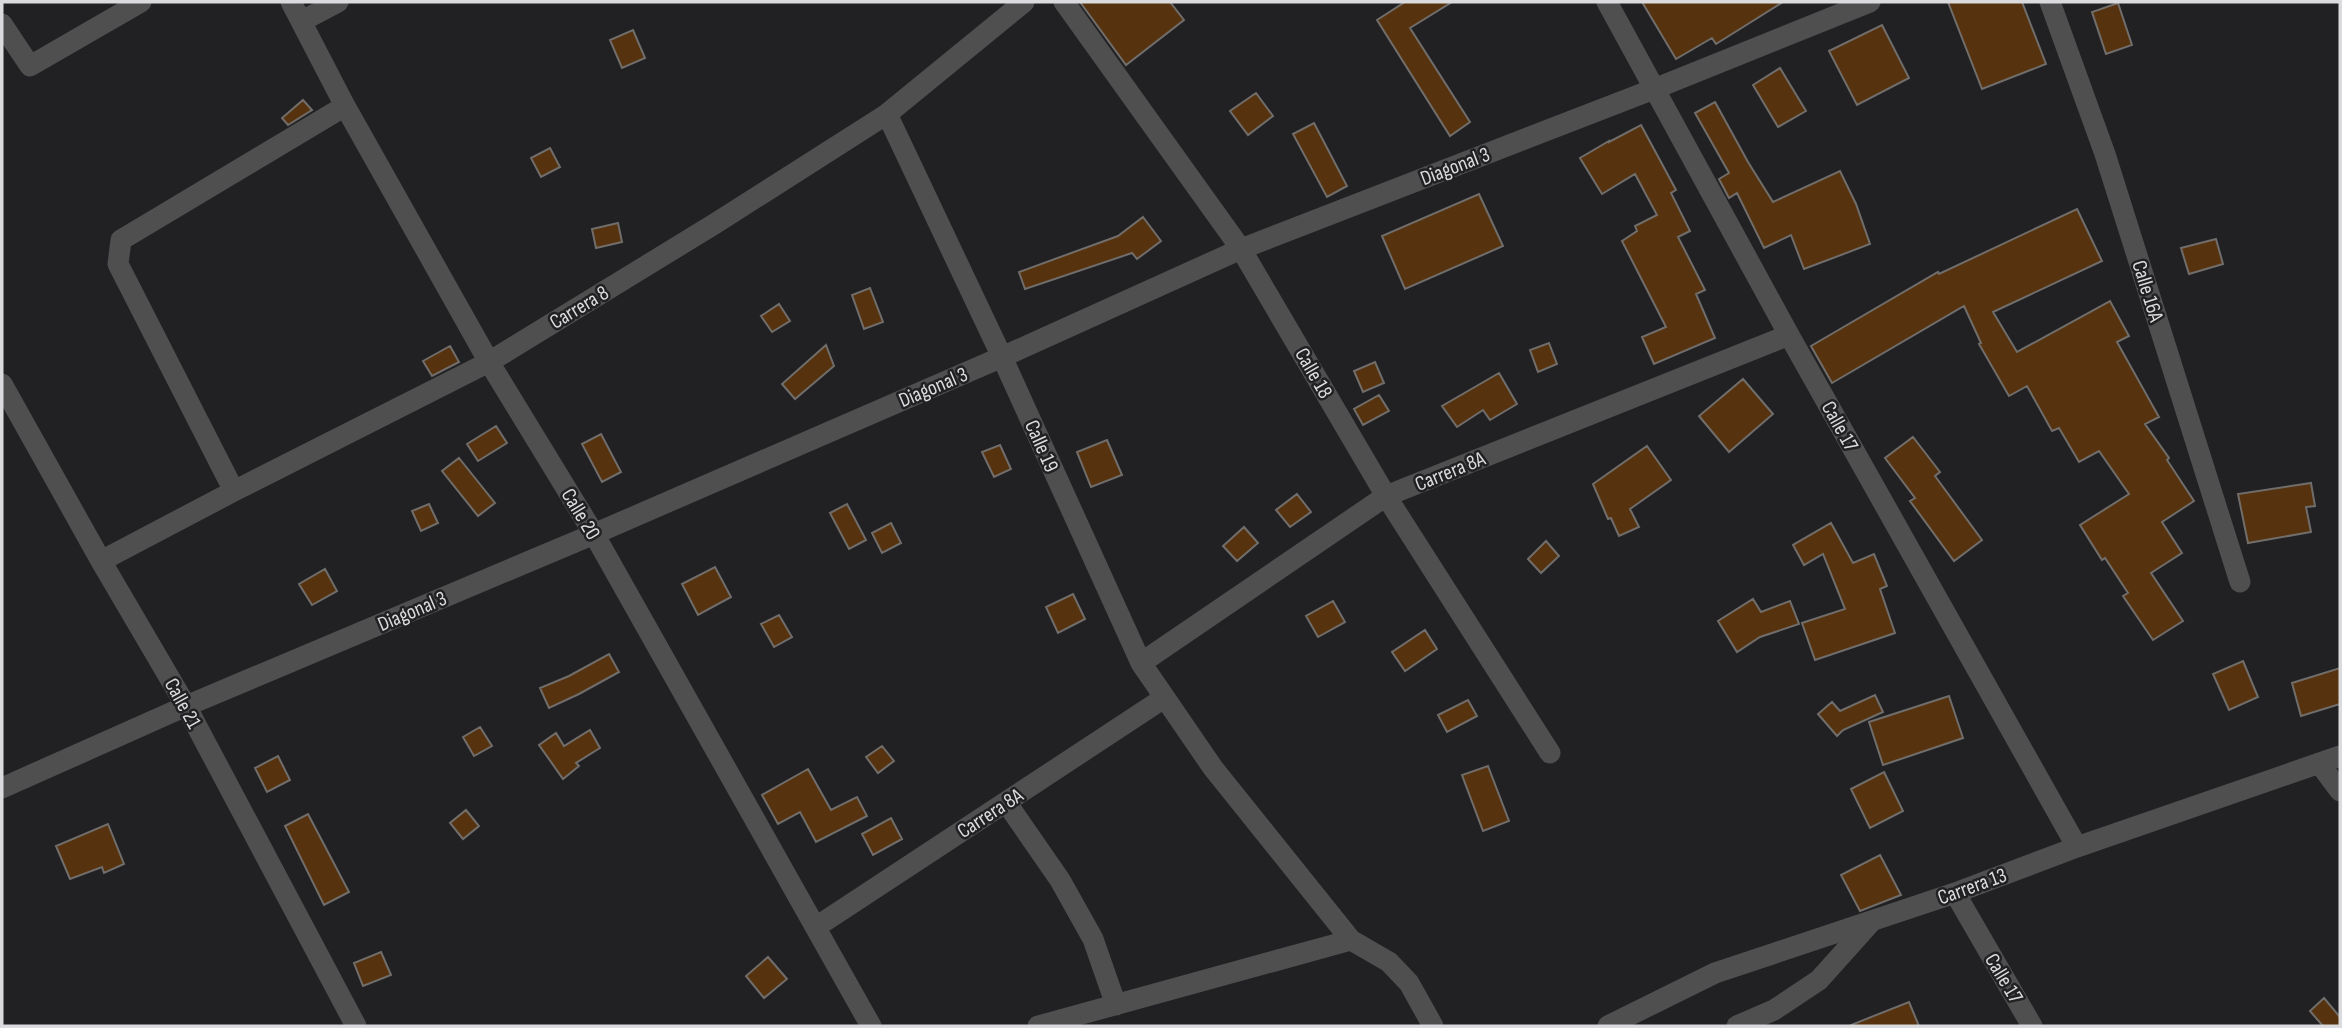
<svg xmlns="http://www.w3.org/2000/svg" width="2342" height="1028" font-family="'Sofia Sans Condensed',sans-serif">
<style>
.building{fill:#56330e;stroke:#706d6a;stroke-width:2}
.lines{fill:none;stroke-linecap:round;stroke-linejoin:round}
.minor{stroke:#4f4f50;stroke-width:21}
.labels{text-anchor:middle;stroke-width:5;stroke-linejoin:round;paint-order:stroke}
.street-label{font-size:21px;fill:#dbdbdd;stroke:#212124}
</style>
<rect width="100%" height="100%" fill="#212124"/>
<!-- building -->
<path class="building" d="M 1080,2 L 1170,2 L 1184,20 L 1126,65 Z
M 1405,2 L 1452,2 L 1410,28 L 1470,122 L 1450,136 L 1377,20 Z
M 1642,2 L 1783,2 L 1716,44 L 1712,38 L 1676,59 Z
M 1948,2 L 2022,2 L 2046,64 L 1982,89 Z
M 2118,3 L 2132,45 L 2106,54 L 2092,12 Z
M 1882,25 L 1909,78 L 1857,105 L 1829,51 Z
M 633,30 L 645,58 L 622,68 L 610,40 Z
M 1780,68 L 1806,111 L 1778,127 L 1753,85 Z
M 1256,93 L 1273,116 L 1248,135 L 1230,111 Z
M 303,100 L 312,110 L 288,125 L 282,118 Z
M 1715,102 L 1748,162 L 1773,202 L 1840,171 L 1856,204 L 1870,244 L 1804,269 L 1791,235 L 1764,248 L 1737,193 L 1729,198 L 1719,179 L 1729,173 L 1695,113 Z
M 1314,123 L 1347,186 L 1327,197 L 1293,134 Z
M 1641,125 L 1676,190 L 1671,193 L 1690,231 L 1678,237 L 1705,290 L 1696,294 L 1715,338 L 1654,364 L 1642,337 L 1666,327 L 1622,241 L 1637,231 L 1635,226 L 1657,215 L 1635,174 L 1602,194 L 1580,158 L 1609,141 L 1609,142 Z
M 550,148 L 560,167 L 541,177 L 531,158 Z
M 1479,194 L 1503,246 L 1405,289 L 1382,236 Z
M 2077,209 L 2102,261 L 1993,312 L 2017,352 L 2110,301 L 2129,336 L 2117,342 L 2159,417 L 2145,424 L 2169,458 L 2167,460 L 2194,501 L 2162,522 L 2182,553 L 2151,573 L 2183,621 L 2153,640 L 2123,596 L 2128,593 L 2105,558 L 2102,560 L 2080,525 L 2129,494 L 2099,451 L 2079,462 L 2059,428 L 2052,431 L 2027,386 L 2009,396 L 1979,344 L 1981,343 L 1964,306 L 1832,383 L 1811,346 L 1938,272 L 1939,274 Z
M 1143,217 L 1161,241 L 1137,259 L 1132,253 L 1025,289 L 1019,272 L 1118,236 Z
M 618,223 L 622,242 L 596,248 L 592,229 Z
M 2216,239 L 2223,264 L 2189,274 L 2181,248 Z
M 870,288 L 883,322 L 864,329 L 852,295 Z
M 779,304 L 790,321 L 772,332 L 761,316 Z
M 1549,343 L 1557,364 L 1538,372 L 1530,350 Z
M 826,345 L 834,366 L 795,399 L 782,384 Z
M 450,346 L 459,362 L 432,376 L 423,361 Z
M 1375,362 L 1384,383 L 1363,392 L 1354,371 Z
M 1499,373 L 1517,404 L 1490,420 L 1483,410 L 1457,427 L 1442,406 Z
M 1743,379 L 1773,414 L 1729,452 L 1699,416 Z
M 1379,395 L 1389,411 L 1363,425 L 1354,409 Z
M 496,426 L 507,443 L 478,461 L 467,444 Z
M 601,434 L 621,472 L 602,482 L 582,444 Z
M 1913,437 L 1940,472 L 1935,476 L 1982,540 L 1954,561 L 1910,501 L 1915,498 L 1885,458 Z
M 1107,440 L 1122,475 L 1091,487 L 1077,452 Z
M 1000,445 L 1011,469 L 994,477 L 982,452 Z
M 1647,446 L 1671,480 L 1630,509 L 1639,527 L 1619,536 L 1611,518 L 1608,519 L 1593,484 Z
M 459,458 L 495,503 L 478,516 L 442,471 Z
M 2311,483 L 2315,506 L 2306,507 L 2311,532 L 2248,543 L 2238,494 Z
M 1297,494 L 1311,512 L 1290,527 L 1276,510 Z
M 429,504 L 438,523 L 421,531 L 412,511 Z
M 847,504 L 866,540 L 849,549 L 830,513 Z
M 891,523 L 901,543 L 882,553 L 872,533 Z
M 1831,523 L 1853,563 L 1874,554 L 1887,586 L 1880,589 L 1895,633 L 1815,660 L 1802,623 L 1845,609 L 1823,554 L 1804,565 L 1793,545 Z
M 1244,527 L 1258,543 L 1237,561 L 1223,546 Z
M 1546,541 L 1559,556 L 1541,573 L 1528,559 Z
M 715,567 L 731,597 L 698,615 L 682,584 Z
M 325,569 L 337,591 L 312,605 L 299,584 Z
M 1073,594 L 1085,619 L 1058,633 L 1046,607 Z
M 1753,599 L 1761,612 L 1790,601 L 1799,624 L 1760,637 L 1737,652 L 1718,621 Z
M 1333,601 L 1345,622 L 1318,637 L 1306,616 Z
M 779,615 L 792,637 L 774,647 L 761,624 Z
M 1425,630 L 1437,649 L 1405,671 L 1392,652 Z
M 609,654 L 619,672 L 579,694 L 549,708 L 540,688 L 569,676 Z
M 2243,661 L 2258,697 L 2229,710 L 2213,674 Z
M 2340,668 L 2340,704 L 2301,716 L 2292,683 Z
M 1875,695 L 1883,712 L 1843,730 L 1837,736 L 1818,714 L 1832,702 L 1840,711 Z
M 1949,696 L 1963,738 L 1883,765 L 1869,722 Z
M 1468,700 L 1477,716 L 1447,732 L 1438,715 Z
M 480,727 L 492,746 L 474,756 L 463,737 Z
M 590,730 L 600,748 L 576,763 L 579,766 L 563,779 L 539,745 L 556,733 L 564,746 Z
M 882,746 L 894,761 L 878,773 L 866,757 Z
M 278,756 L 290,780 L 267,792 L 255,768 Z
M 1488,766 L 1509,821 L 1483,831 L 1462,775 Z
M 808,769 L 831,810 L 857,797 L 867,816 L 816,842 L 800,812 L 778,824 L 762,795 Z
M 1884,772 L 1903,811 L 1870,828 L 1851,789 Z
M 466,810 L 479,826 L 463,839 L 450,823 Z
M 308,814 L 349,892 L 324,905 L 285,826 Z
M 891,818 L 902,839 L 873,855 L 862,834 Z
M 108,824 L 124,864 L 104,873 L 102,867 L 70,879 L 56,846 Z
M 1880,855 L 1901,895 L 1860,911 L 1841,875 Z
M 381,952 L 391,975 L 363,986 L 354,963 Z
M 768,957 L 787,979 L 764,998 L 746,976 Z
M 2324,998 L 2340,1017 L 2340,1026 L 2323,1026 L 2310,1011 Z
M 1909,1002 L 1919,1026 L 1852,1026 L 1851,1025 Z"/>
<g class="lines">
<!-- minor -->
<path class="minor" d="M 291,2 L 345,106 L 489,362 L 594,534 L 871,1026
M 1064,2 L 1241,249 L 1386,496 L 1550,753
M 1607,2 L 1789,335 L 2077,847
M 2050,2 L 2105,154 L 2240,582
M 302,21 L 338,2
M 2,24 L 30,66 L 141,2
M 887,114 L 1002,357 L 1141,663 L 1213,768 L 1351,940 L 1389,962 L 1409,983 L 1433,1026
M 2,384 L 101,561 L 186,706 L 356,1026
M 234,491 L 118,264 L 121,240 L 345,106
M 101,561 L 234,491 L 489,362 L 716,223 L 887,114 L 1024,2
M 1141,663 L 1386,496 L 1789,335
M 2319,763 L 2340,791
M 2,788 L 186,706 L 594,534 L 1002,357 L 1241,249 L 1654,89 L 1870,2
M 1006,802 L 1060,880 L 1093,939 L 1116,1005
M 1955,893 L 2032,1026
M 816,927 L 1164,698
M 1038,1026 L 1351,940
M 1608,1026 L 1715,973 L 1955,893 L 2077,847 L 2340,756
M 1737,1026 L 1774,1010 L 1819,980 L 1871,922"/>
</g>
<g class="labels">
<!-- street labels -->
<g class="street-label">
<text transform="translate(1455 166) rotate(-21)" y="7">Diagonal 3</text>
<text transform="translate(2148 291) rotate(73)" y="7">Calle 16A</text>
<text transform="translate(579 307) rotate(-31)" y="7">Carrera 8</text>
<text transform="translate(1314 373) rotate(60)" y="7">Calle 18</text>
<text transform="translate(933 387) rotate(-23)" y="7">Diagonal 3</text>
<text transform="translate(1840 426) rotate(61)" y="7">Calle 17</text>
<text transform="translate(1042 446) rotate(66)" y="7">Calle 19</text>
<text transform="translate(1450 471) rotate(-22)" y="7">Carrera 8A</text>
<text transform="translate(581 514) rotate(59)" y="7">Calle 20</text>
<text transform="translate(412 611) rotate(-23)" y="7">Diagonal 3</text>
<text transform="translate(183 703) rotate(61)" y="7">Calle 21</text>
<text transform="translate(990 813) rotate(-33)" y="7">Carrera 8A</text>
<text transform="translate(1972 886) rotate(-20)" y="7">Carrera 13</text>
<text transform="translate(2004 978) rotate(59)" y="7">Calle 17</text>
</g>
</g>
<!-- border -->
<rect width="2342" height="1028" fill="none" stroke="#dbdbdd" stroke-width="7"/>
</svg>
